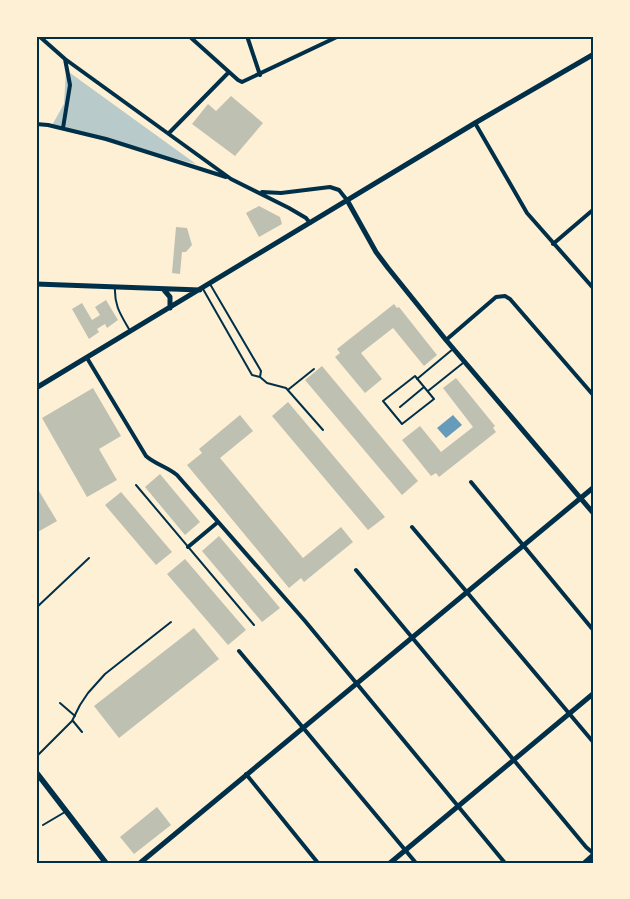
<svg xmlns="http://www.w3.org/2000/svg" width="630" height="899" font-family="'Archivo Narrow',sans-serif">
<style>
.green{fill:#b9caca}
.water{fill:#669bbc}
.building{fill:#bec0b2}
.lines{fill:none;stroke-linecap:round;stroke-linejoin:round}
.service{stroke:#003049;stroke-width:2}
.minor{stroke:#003049;stroke-width:4}
.tertiary{stroke:#003049;stroke-width:5}
.secondary{stroke:#003049;stroke-width:5.5}
.primary{stroke:#003049;stroke-width:6}
.neatline{fill:none;stroke:#003049;stroke-width:2}
</style>
<rect width="100%" height="100%" fill="#fdf0d5"/>
<!-- green -->
<path class="green" d="M 66,70 L 196,164 L 51,127 L 64,104 Z"/>
<!-- water -->
<path class="water" d="M 453,415 L 462,425 L 446,438 L 437,428 Z"/>
<!-- building -->
<path class="building" d="M 231,96 L 263,123 L 235,156 L 192,124 L 208,104 L 216,111 Z
M 259,206 L 280,217 L 282,224 L 259,237 L 246,213 Z
M 176,227 L 187,228 L 192,245 L 186,252 L 182,252 L 180,274 L 172,273 Z
M 106,300 L 118,320 L 107,328 L 105,324 L 97,329 L 99,332 L 89,339 L 72,309 L 82,303 L 92,320 L 100,315 L 95,307 Z
M 394,304 L 397,308 L 399,307 L 437,355 L 424,366 L 393,328 L 361,353 L 382,379 L 365,393 L 335,357 L 340,353 L 337,349 Z
M 322,366 L 418,481 L 402,495 L 305,380 Z
M 456,378 L 495,426 L 493,428 L 496,432 L 439,477 L 436,473 L 431,476 L 402,440 L 420,426 L 441,452 L 473,427 L 443,388 Z
M 93,388 L 121,436 L 99,449 L 117,480 L 87,497 L 42,418 Z
M 288,402 L 385,517 L 368,530 L 272,416 Z
M 240,415 L 253,431 L 220,458 L 303,558 L 341,527 L 353,542 L 304,582 L 301,578 L 289,588 L 187,465 L 202,453 L 199,449 Z
M 160,474 L 200,522 L 185,535 L 145,487 Z
M 36,486 L 57,521 L 36,533 Z
M 121,492 L 172,552 L 156,565 L 105,505 Z
M 219,536 L 280,608 L 262,622 L 202,551 Z
M 185,559 L 246,630 L 228,645 L 167,574 Z
M 194,628 L 219,659 L 119,738 L 94,706 Z
M 157,807 L 171,825 L 134,854 L 120,837 Z"/>
<g class="lines">
<!-- service -->
<path class="service" d="M 210,284 L 261,371 L 260,377
M 115,287 C 114,306 121,315 130,331
M 203,289 L 252,375 L 260,377 L 267,383 L 286,388 L 323,430
M 415,376 L 434,399 L 402,424 L 383,401 Z
M 417,379 L 453,349
M 289,389 L 314,369
M 428,391 L 463,363
M 400,407 L 424,387
M 136,485 L 254,625
M 36,608 L 89,558
M 60,703 L 75,716
M 73,721 L 82,732
M 36,757 L 72,721 L 80,705 L 88,693 L 105,674 L 171,622
M 43,825 L 65,812"/>
<!-- minor -->
<path class="minor" d="M 39,36 L 65,59 L 231,179 L 289,208 L 306,218 L 310,223
M 189,36 L 238,80 L 242,82 L 339,36
M 247,36 L 260,75
M 475,123 L 527,213 L 594,289
M 36,124 L 48,125 L 106,139 L 226,177
M 63,128 L 70,85 L 65,59
M 169,133 L 229,72
M 262,192 L 281,193 L 330,187 L 339,190 L 347,200
M 553,244 L 594,209
M 446,340 L 496,297 L 505,296 L 510,299 L 594,396
M 87,358 L 146,456 C 155,464 167,467 177,475 L 305,621 L 505,863
M 471,482 L 594,631
M 412,527 L 594,743
M 188,547 L 218,522
M 356,570 L 586,847 L 594,854
M 239,651 L 416,863
M 246,774 L 318,863"/>
<!-- tertiary -->
<path class="tertiary" d="M 347,200 L 376,252 L 388,268 L 446,340 L 594,514
M 36,284 L 200,290
M 164,290 L 170,297 L 170,308
M 36,388 L 475,123 L 594,54
M 140,863 L 594,487
M 390,863 L 594,693"/>
<!-- secondary -->
<path class="secondary" d="M 36,772 L 106,863"/>
<!-- primary -->
<path class="primary" d="M 585,863 L 594,855"/>
</g>
<!-- border -->
<rect width="630" height="899" fill="none" stroke="#fdf0d5" stroke-width="75"/>
<rect x="38" y="38" width="554" height="824" class="neatline"/>
</svg>
